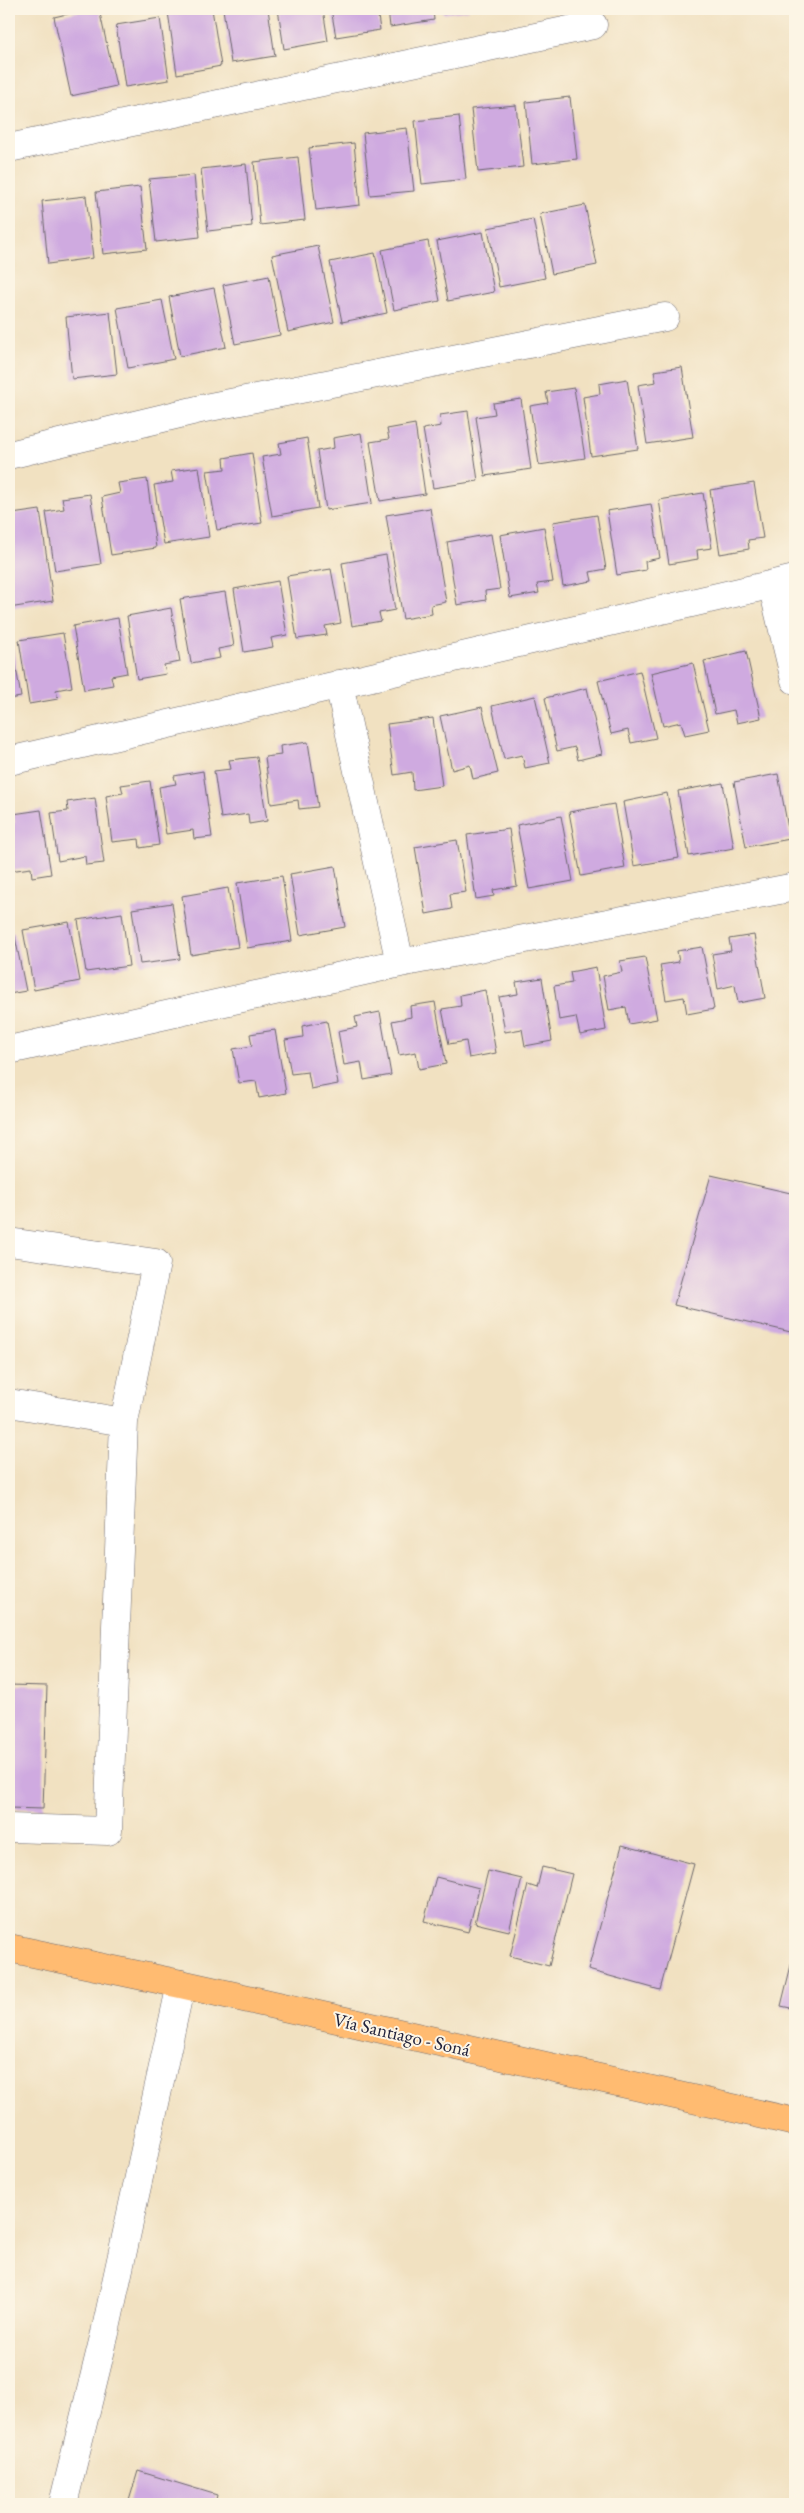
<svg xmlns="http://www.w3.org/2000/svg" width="804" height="2513" font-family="'EB Garamond',serif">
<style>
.building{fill:#cfaae0}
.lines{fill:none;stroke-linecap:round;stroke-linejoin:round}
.minor-casing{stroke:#6a656a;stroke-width:29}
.major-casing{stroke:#6a656a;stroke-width:29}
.minor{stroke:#fff;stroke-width:28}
.major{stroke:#ffbb71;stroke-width:28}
.labels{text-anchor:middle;stroke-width:4;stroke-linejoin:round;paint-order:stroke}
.street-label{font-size:19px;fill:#22223b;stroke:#fcf5e5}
</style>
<rect width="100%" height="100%" fill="#fcf5e5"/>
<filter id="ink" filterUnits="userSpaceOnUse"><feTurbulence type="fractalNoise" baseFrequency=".02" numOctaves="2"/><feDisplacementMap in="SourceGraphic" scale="10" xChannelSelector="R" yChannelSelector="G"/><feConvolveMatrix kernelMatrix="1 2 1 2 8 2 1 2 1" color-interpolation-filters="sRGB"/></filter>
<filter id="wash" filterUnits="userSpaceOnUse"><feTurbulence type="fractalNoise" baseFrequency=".0096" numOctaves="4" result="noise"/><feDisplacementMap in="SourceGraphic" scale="20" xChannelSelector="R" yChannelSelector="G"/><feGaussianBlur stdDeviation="1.12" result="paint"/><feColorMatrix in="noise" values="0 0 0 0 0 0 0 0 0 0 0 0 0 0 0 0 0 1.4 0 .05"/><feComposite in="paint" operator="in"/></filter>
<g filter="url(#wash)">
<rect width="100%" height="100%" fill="#f1e1c1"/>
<g id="blocks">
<!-- building -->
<path class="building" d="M 89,9 L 99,9 L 116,86 L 71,96 L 54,17 Z
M 187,9 L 212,9 L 221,66 L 177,74 L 168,12 Z
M 223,9 L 268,9 L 275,56 L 231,63 Z
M 278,9 L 323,9 L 328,41 L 284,49 Z
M 331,9 L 377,9 L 380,30 L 336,37 Z
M 388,9 L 433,9 L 434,20 L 390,27 Z
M 442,9 L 469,9 L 469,10 L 443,14 Z
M 160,18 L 169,80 L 125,87 L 116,25 Z
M 570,97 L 577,159 L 532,164 L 526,102 Z
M 516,105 L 523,167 L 478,172 L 471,109 Z
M 459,116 L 466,179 L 422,184 L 415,121 Z
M 407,128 L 414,191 L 370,195 L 363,133 Z
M 354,143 L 360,205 L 316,210 L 309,148 Z
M 298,157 L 305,220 L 260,225 L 254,162 Z
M 246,164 L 252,226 L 208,231 L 201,169 Z
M 194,175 L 200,237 L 156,242 L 149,179 Z
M 140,187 L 147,249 L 103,254 L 96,192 Z
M 86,196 L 93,258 L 48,264 L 42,201 Z
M 585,205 L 597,265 L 552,274 L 540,214 Z
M 533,219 L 545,278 L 499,287 L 488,228 Z
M 483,232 L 494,292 L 448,301 L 437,241 Z
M 428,241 L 440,301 L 394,310 L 382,250 Z
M 318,246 L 334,322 L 288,332 L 272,255 Z
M 375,253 L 387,313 L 342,322 L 330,262 Z
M 269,276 L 280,335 L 235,344 L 223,285 Z
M 214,288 L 226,347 L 180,356 L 169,297 Z
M 162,300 L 174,359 L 128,368 L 117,308 Z
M 110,312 L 117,374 L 72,379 L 66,317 Z
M 682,367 L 693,437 L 647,444 L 638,385 L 656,382 L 654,371 Z
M 627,379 L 638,449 L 591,456 L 583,397 L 600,394 L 599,384 Z
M 574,388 L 585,458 L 539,465 L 530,406 L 548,403 L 546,392 Z
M 521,399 L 531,469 L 485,476 L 476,417 L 495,414 L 493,403 Z
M 468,411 L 478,481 L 433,488 L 423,429 L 441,426 L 440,415 Z
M 415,424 L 425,494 L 380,501 L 370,442 L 389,439 L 387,429 Z
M 361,433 L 372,503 L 326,510 L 317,451 L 334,448 L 333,438 Z
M 307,438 L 318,508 L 272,516 L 262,457 L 281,454 L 279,443 Z
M 252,453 L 262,523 L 217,530 L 207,471 L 225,469 L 224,458 Z
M 199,467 L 209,537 L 164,544 L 154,485 L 173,482 L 171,471 Z
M 147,479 L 156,548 L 111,555 L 102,497 L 120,493 L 118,483 Z
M 754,483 L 763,538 L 748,540 L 749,549 L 720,554 L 710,490 Z
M 703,493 L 712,548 L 697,550 L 698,559 L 669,564 L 659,500 Z
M 90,494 L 101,564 L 55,571 L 46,512 L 64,509 L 62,498 Z
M 651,504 L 660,558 L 645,561 L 646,570 L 617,575 L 607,511 Z
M 430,508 L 446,602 L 431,605 L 432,614 L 403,619 L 386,515 Z
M 40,510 L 53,601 L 9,608 L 9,525 L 14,525 L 12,514 Z
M 597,515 L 606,569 L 590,572 L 592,581 L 563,586 L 553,522 Z
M 544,527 L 553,582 L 537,584 L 539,593 L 510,598 L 500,535 Z
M 491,534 L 500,589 L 485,591 L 486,600 L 457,605 L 447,542 Z
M 386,555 L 395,610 L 379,613 L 381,621 L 352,626 L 342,563 Z
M 331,569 L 341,623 L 325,626 L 327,635 L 297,639 L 287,576 Z
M 278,581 L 287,635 L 271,638 L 273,647 L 244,652 L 234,589 Z
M 225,592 L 234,646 L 218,649 L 220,658 L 191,663 L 180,599 Z
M 171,608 L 180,662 L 164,665 L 166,674 L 137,679 L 127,616 Z
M 118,618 L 127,673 L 111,676 L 113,685 L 84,690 L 73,626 Z
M 63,633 L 72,687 L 56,690 L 58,699 L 29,704 L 19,640 Z
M 9,643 L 12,643 L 21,697 L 9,699 Z
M 746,651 L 761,718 L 737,723 L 734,710 L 715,714 L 704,661 Z
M 693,663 L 709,730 L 685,735 L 681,722 L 663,726 L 651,673 Z
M 640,671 L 656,738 L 631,743 L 628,730 L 611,734 L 598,681 Z
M 587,688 L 602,754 L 578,760 L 575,747 L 557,751 L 545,698 Z
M 535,696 L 550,763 L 525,768 L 522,755 L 504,759 L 492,706 Z
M 482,707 L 498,773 L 473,779 L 470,765 L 452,770 L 440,716 Z
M 433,718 L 442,786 L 413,790 L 412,772 L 394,775 L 387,724 Z
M 308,742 L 318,807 L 299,809 L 298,800 L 271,804 L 265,757 L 281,755 L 280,746 Z
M 257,757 L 267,821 L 249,824 L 248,814 L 221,818 L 214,771 L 231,769 L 229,760 Z
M 203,771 L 212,837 L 194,839 L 193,830 L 166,834 L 159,787 L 176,784 L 174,776 Z
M 778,774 L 790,839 L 746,847 L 734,782 Z
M 150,781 L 159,845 L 140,848 L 139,839 L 112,842 L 106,796 L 123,793 L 121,785 Z
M 723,783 L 734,848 L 689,856 L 678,791 Z
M 667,793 L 679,858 L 634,866 L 623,802 Z
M 95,798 L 104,863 L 86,865 L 85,856 L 58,861 L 51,813 L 68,811 L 67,802 Z
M 614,804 L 625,868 L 581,876 L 569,812 Z
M 41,810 L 51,874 L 32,877 L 31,868 L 9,871 L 9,823 L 15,823 L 13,814 Z
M 561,816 L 573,881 L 529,889 L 517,825 Z
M 509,829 L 517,886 L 493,890 L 494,896 L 476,899 L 467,835 Z
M 457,840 L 466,892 L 450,894 L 452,909 L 426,914 L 415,847 Z
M 335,866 L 345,927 L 300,935 L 290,874 Z
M 282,876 L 292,941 L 247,948 L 237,883 Z
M 228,888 L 238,947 L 191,955 L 182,896 Z
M 172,903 L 180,959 L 140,964 L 132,909 Z
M 122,913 L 129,966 L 86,972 L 78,920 Z
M 69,922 L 80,981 L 34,990 L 23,930 Z
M 14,932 L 26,991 L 9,994 L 9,933 Z
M 754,935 L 765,998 L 738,1003 L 735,985 L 718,989 L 712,954 L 731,951 L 729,939 Z
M 702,947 L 714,1009 L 687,1014 L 684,997 L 666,1000 L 660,965 L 679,962 L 677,951 Z
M 645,957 L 657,1019 L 629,1024 L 626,1007 L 609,1010 L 603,976 L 622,972 L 620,961 Z
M 596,967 L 606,1030 L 580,1035 L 576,1017 L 559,1020 L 554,986 L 572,983 L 570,972 Z
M 542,978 L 552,1041 L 525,1046 L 522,1029 L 505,1032 L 499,997 L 518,994 L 516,982 Z
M 485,990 L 496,1053 L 469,1058 L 466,1041 L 449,1044 L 442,1009 L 461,1006 L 460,995 Z
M 435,1002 L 446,1064 L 419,1069 L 416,1052 L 399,1055 L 392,1021 L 411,1017 L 410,1006 Z
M 380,1012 L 391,1075 L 364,1080 L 361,1062 L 344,1065 L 338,1031 L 357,1027 L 355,1017 Z
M 327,1021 L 338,1084 L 311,1089 L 308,1072 L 291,1074 L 285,1040 L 303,1037 L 302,1026 Z
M 275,1030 L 286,1093 L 259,1098 L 256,1081 L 239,1083 L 233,1049 L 252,1046 L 250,1034 Z
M 711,1175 L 795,1194 L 795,1333 L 674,1305 Z
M 9,1685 L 47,1686 L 43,1809 L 9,1808 Z
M 622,1845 L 694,1864 L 660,1990 L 588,1970 Z
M 542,1867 L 572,1874 L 549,1966 L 510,1956 L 528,1885 L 537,1888 Z
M 488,1871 L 522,1879 L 509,1931 L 475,1923 Z
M 436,1877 L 479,1888 L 468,1932 L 424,1921 Z
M 795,1949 L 795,2009 L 781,2006 Z
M 138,2471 L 217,2495 L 215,2504 L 128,2504 Z"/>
</g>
</g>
<g filter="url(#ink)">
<use href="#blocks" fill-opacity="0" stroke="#6a656a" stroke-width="1"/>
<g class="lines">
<defs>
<path id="minor" d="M 9,148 L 593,25
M 9,455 L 205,408 L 665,317
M 772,584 L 795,680
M 339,684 L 400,963
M 9,761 L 795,579
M 9,1050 L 400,963 L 795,887
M 9,1242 L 156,1263 L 124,1422 L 108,1831 L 9,1828
M 9,1403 L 124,1422
M 63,2504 L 105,2333 L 181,1984"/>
<path id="major" d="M 9,1948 L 181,1984 L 795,2122"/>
</defs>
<!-- minor casing -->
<use href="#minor" class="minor-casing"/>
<!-- major casing -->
<use href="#major" class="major-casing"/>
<!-- minor -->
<use href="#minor" class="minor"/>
<!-- major -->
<use href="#major" class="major"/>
</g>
</g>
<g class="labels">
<!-- street labels -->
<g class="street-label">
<text transform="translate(402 2034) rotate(13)" y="7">Vía Santiago - Soná</text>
</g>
</g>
<!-- margin -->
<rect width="804" height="2513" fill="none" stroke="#fcf5e5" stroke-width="30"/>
</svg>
